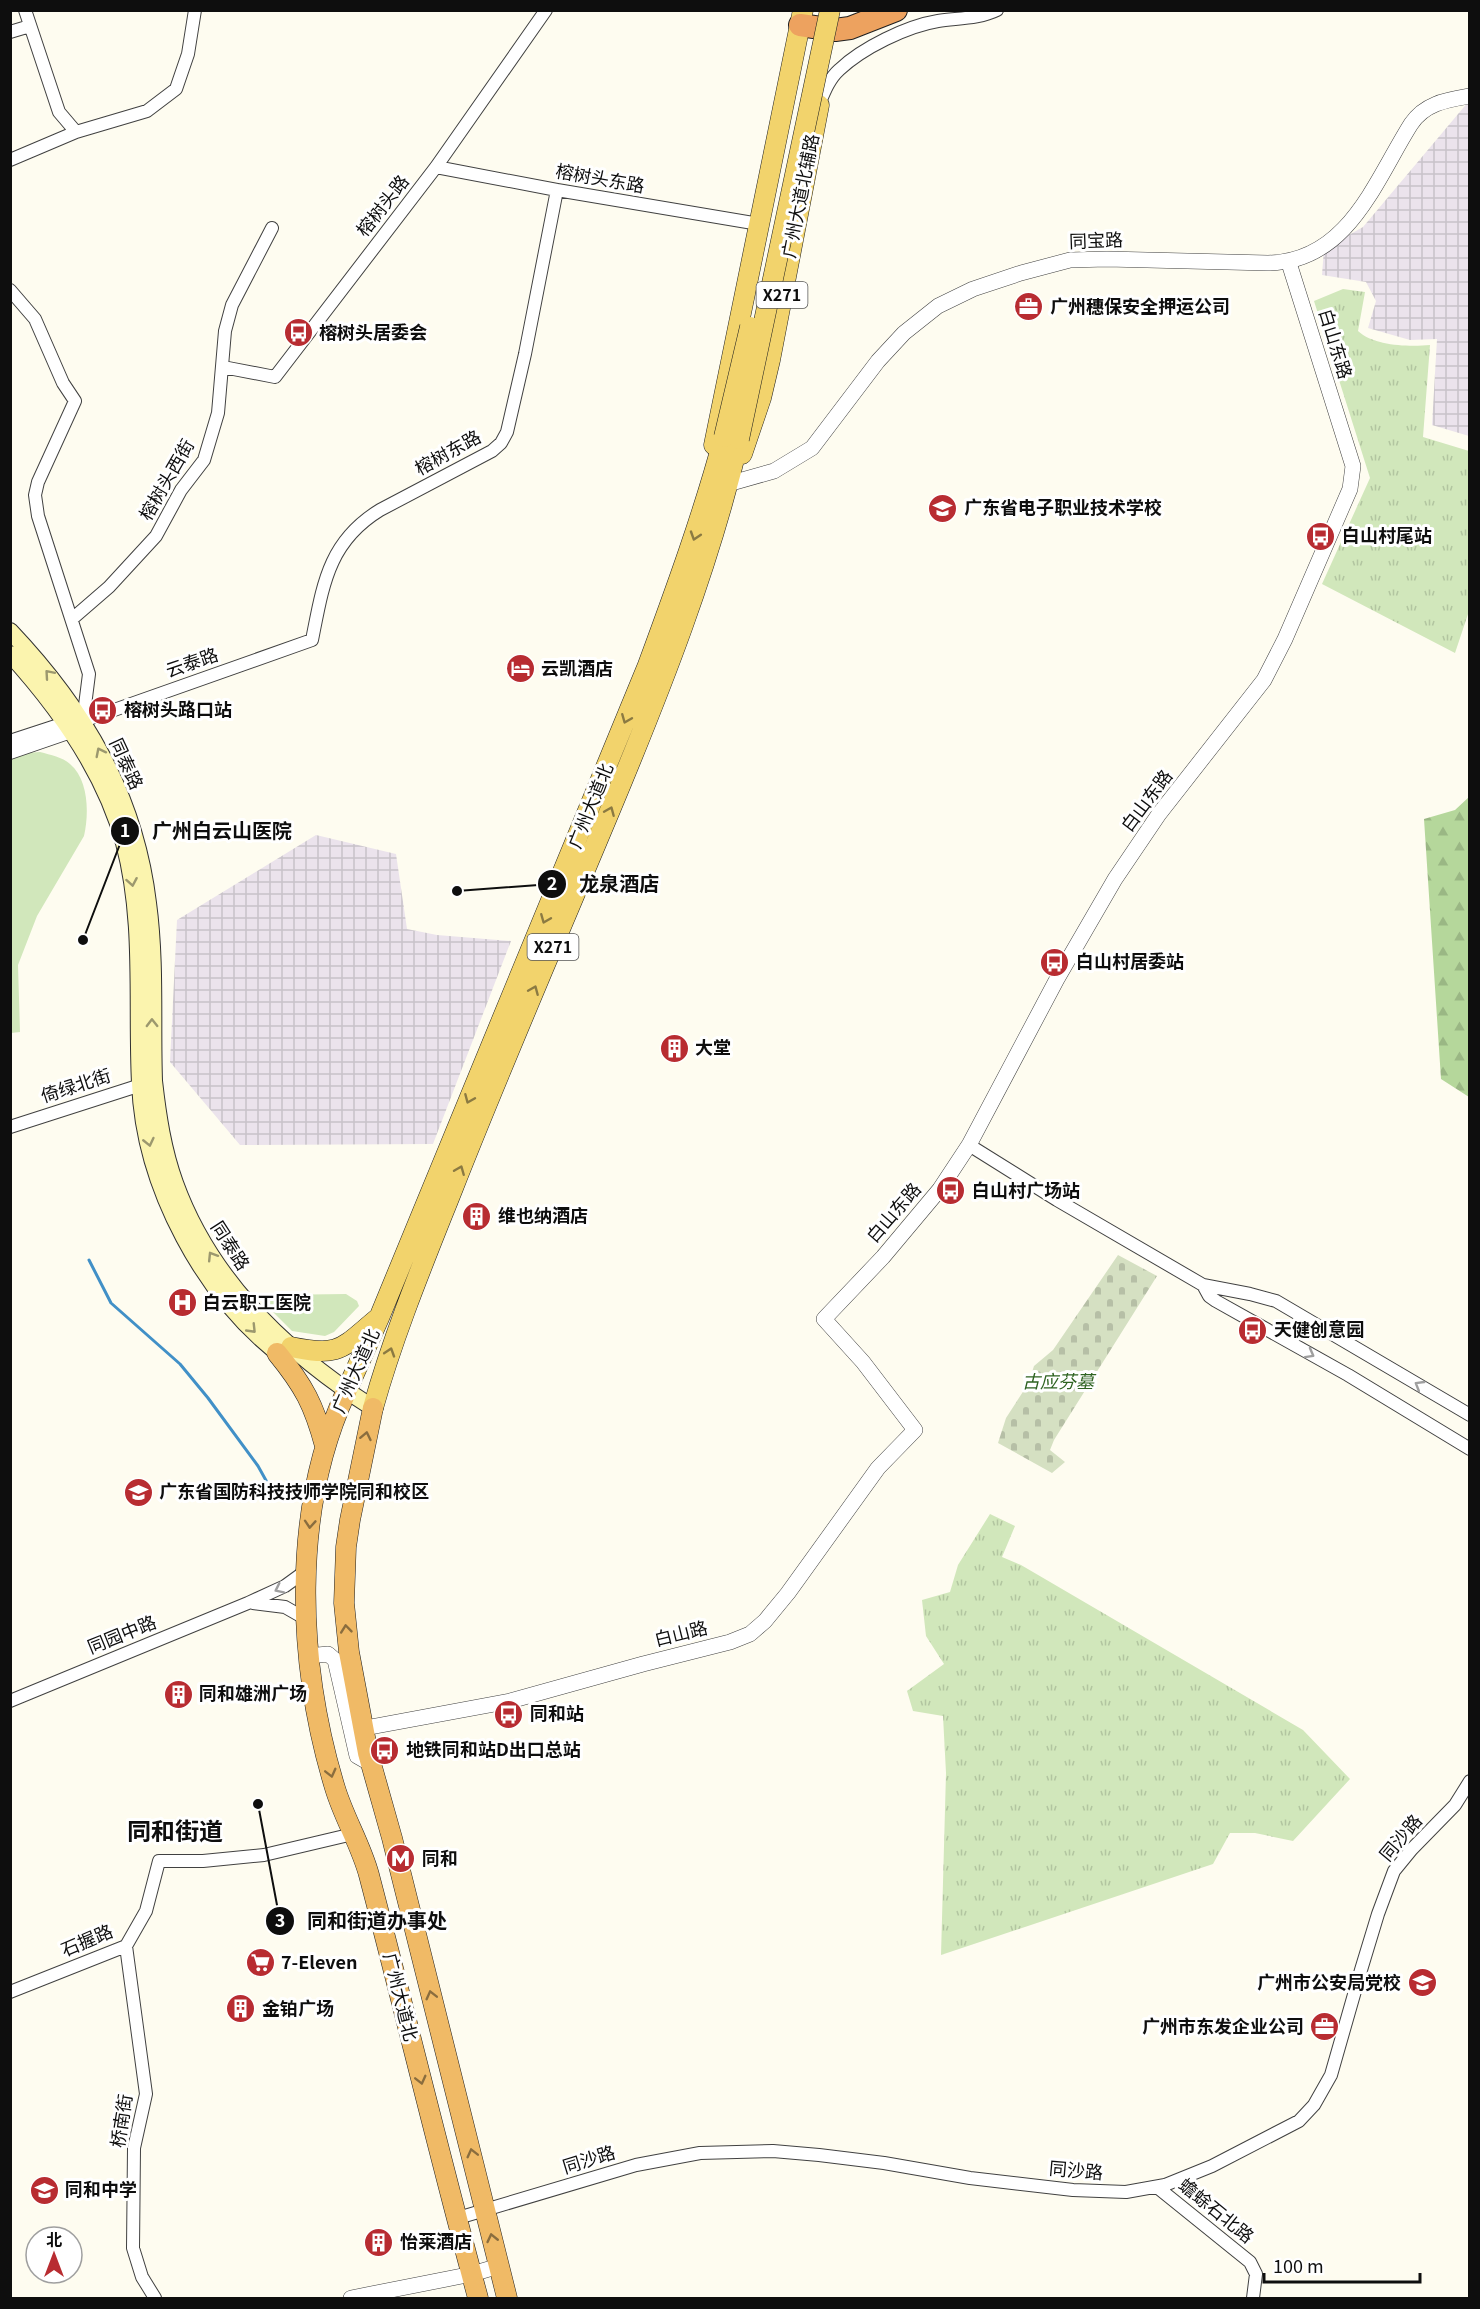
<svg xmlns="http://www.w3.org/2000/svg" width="1480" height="2309" font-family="Georgia,'Noto Sans SC',serif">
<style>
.industrial{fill:url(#industrial-grid)}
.grass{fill:url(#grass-tufts)}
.forest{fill:url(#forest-firs)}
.cemetery{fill:url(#cemetery-stones)}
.park{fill:#d1e7bb}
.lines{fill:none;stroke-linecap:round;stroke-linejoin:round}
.stream{stroke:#4190c7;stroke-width:3}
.minor-casing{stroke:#414141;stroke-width:14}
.tertiary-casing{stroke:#414141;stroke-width:16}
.secondary-casing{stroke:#303030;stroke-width:18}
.primary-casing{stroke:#1f1f1f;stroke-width:21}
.trunk-casing{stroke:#1f1f1f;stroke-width:21}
.motorway-casing{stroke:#1f1f1f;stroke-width:24}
.minor{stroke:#fff;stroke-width:12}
.tertiary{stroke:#fff;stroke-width:15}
.secondary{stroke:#fbf4ae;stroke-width:16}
.primary{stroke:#f2d36c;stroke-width:20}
.trunk{stroke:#f0ba66;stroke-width:20}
.motorway{stroke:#eda25f;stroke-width:22}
.primary-bridge-casing{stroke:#1f1f1f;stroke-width:21;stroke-linecap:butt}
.primary-bridge{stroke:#f2d36c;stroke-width:20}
.oneway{stroke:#8b7a42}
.oneway2{stroke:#9c986e}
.oneway3{stroke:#9f9f9f}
.oneway4{stroke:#8a6d3e}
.labels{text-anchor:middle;stroke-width:6;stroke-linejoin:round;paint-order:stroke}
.shield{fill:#fff;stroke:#565656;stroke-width:1.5}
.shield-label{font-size:16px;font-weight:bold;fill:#0e0e0e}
.street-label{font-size:18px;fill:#0e0e0e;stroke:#fff}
.poi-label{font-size:18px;font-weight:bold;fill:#0e0e0e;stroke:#fff;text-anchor:start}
.park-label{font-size:18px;font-style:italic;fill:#2e6321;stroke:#fff}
.district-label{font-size:24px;font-weight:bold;fill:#0e0e0e;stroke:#fff}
.leader{fill:none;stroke:#0e0e0e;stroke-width:2}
.callout-dot{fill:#0e0e0e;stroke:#fff;stroke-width:2}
.mark-label{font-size:18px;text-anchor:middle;font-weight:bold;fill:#fff}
.callout-label{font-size:20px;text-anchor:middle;font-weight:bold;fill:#0e0e0e;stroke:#fff;stroke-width:6;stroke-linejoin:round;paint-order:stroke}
</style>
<defs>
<pattern id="industrial-grid" width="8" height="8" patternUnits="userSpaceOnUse" patternTransform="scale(1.5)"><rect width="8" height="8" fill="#ebe3ec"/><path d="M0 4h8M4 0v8" fill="none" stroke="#c8c2c9"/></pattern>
<pattern id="grass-tufts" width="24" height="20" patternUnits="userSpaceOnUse" patternTransform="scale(1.5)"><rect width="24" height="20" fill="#d1e7bb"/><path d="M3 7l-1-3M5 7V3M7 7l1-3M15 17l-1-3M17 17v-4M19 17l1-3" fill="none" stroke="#b2c5a0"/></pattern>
<pattern id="forest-firs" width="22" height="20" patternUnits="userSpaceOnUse" patternTransform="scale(1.5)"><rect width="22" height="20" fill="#b5d79b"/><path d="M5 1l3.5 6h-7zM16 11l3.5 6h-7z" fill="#9ab784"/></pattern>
<pattern id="cemetery-stones" width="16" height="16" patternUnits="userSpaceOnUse" patternTransform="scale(1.5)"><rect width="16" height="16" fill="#d5e0c2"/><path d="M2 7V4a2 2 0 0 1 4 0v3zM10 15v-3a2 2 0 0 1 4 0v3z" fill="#b6bfa6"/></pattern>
</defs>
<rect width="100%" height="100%" fill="#fefcf0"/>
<!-- industrial -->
<path class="industrial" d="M 1469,101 L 1469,436 L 1432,425 L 1437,339 L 1410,340 L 1368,328 L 1376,301 L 1366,282 L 1322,275 L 1324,249 L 1363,227 Z
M 316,835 L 396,854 L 407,929 L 437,935 L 511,941 L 433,1144 L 240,1145 L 170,1062 L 177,920 Z"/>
<!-- grass -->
<path class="grass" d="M 1343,289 L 1365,292 L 1358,331 C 1374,346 1409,347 1430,345 L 1423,437 L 1469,451 L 1469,611 L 1455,653 L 1322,584 L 1370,478 L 1314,301 Z
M 990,1514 L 1015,1526 L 1002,1557 L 1021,1565 L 1303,1730 L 1350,1779 L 1293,1841 L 1255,1833 L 1230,1833 L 1213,1864 L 941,1955 L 946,1773 L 943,1716 L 913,1711 L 907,1691 L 944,1664 L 926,1636 L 922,1600 L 950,1592 L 958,1565 Z"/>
<!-- forest -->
<path class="forest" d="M 1469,797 L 1469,1097 L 1441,1079 L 1424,819 L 1455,810 Z"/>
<!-- cemetery -->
<path class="cemetery" d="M 1118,1255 L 1157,1276 L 1054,1440 L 1050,1450 L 1065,1462 L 1052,1473 L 998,1443 L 1006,1418 L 1028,1384 L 1034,1366 L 1053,1350 Z"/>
<!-- park -->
<path class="park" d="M 40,752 C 51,755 62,757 70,764 C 89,780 89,814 84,836 L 37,916 L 18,965 L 20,1032 L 11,1033 L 11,757 L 24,753 Z
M 346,1294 L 357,1301 L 359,1306 L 334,1332 L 325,1336 L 292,1331 L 267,1306 L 272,1295 Z"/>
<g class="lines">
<!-- stream -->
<path class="stream" d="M 89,1260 L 111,1303 L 180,1364 L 208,1398 L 258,1466 L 268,1484"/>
<defs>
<path id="minor" d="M 25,10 L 59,112 L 76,132 L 147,111 L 176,89 L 188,54 L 195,10
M 10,32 L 30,26
M 820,102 C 825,90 830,78 839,70 C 862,48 907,26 938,21 C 957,18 979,19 997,10
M 10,160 L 76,132
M 436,167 L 557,190 L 759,224
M 10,290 L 35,319 L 63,383 L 75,401 L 38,482 L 35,495 L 38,516 L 89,674 L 83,721
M 223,367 L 275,377 L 436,167 L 546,10
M 72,619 L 109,587 L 156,536 L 181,490 L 204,460 L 218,413 L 225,331 L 232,305 L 272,228
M 10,741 L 65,723 L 83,721 L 312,640 C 323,585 328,542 380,510 L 492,451 L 501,443 L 507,432 L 525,354 L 557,190
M 10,753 L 71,732 L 76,728
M 10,1127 L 147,1083
M 969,1145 L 1057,1200 L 1203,1285 L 1250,1294 L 1276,1301 L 1470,1415
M 1203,1285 L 1209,1296 L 1216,1301 L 1348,1375 L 1470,1449
M 253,1603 L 285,1607 L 306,1619
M 10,1701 L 248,1603 L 285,1586 L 307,1570
M 126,1946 L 146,2094 L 134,2148 L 133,2248 L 142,2277 L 155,2298
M 10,1992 L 126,1946 L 146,1911 L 159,1861 L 203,1861 L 264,1855 L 353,1834
M 1157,2187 L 1250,2262 L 1256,2274 L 1253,2298
M 458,2218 L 636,2165 L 700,2153 L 773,2151 L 819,2155 L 884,2163 L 970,2178 L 1073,2190 L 1126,2192 L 1165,2185 L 1212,2166 L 1299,2121 L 1314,2105 L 1331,2075 L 1361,1970 L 1378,1914 L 1394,1871 L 1412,1849 L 1455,1805 L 1470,1781"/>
<path id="tertiary" d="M 728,484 L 774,471 L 812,448 L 878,361 L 904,333 L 938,306 L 973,289 L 1021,273 L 1070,260 L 1107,259 L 1268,263 C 1348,262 1375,181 1411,124 C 1425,103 1447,100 1470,96
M 308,1656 L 328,1654 L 335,1660 L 357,1756 L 371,1764
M 365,1728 L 510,1701 L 643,1664 L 730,1642 L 750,1634 L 765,1621 L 788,1593 L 878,1468 L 915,1430 L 863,1362 L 824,1319 L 883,1257 L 940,1189 L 969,1145 L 1057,979 L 1115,879 L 1159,814 L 1264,680 L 1285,639 L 1350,489 L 1353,466 L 1289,263
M 351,2298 L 472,2274 L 499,2266"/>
<path id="secondary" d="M 10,631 C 84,709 135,795 148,903 C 156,962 152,1022 154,1081 C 158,1116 163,1150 175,1183 C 210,1280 288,1354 373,1408
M 10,654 C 59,708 105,772 124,843 C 145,922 136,1002 140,1083 C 144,1186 204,1299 287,1360"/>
<path id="primary" d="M 714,445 L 803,10
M 742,454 L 761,398 L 770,360 L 819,105
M 291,1347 C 340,1357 341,1349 377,1319
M 346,1392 L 379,1318 L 648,665 C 676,589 703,515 724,437
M 373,1408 C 394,1333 424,1261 453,1188 C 503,1061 558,935 611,808 C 661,688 709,567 739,439"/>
<path id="trunk" d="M 277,1353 C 304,1386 314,1405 325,1446
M 346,1392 C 291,1511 297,1663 335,1788 C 344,1818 361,1845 369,1875 C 406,2016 440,2158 478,2298
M 373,1408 L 350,1520 L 346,1547 L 344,1603 L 349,1652 L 368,1753 L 392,1838 L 507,2298"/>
<path id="motorway" d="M 800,25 L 835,30 L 850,28 L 896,10"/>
</defs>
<!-- minor casing -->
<use href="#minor" class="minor-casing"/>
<!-- tertiary casing -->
<use href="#tertiary" class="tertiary-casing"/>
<!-- secondary casing -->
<use href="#secondary" class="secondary-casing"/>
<!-- primary casing -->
<use href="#primary" class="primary-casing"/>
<!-- trunk casing -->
<use href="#trunk" class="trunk-casing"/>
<!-- motorway casing -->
<use href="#motorway" class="motorway-casing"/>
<!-- minor -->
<use href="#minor" class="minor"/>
<!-- tertiary -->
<use href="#tertiary" class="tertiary"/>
<!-- secondary -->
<use href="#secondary" class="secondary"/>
<!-- primary -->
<use href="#primary" class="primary"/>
<!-- trunk -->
<use href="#trunk" class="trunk"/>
<!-- motorway -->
<use href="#motorway" class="motorway"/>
<defs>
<path id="primary-bridge" d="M 724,437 L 750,327
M 739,439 L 830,10"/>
</defs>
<!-- primary-bridge casing -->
<use href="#primary-bridge" class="primary-bridge-casing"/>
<!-- primary-bridge -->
<use href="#primary-bridge" class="primary-bridge"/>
</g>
<!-- one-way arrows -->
<defs><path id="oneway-chevron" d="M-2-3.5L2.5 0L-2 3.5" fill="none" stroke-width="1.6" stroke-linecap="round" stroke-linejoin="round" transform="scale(1.5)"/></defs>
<g class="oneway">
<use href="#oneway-chevron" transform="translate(695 536) rotate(108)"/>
<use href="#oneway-chevron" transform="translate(626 719) rotate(112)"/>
<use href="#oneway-chevron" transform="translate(610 811) rotate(-67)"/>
<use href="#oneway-chevron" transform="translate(545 919) rotate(112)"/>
<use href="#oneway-chevron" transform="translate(534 990) rotate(-67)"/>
<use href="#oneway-chevron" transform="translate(469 1099) rotate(113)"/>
<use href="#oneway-chevron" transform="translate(460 1170) rotate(-68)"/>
<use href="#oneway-chevron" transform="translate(390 1352) rotate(-72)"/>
</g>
<g class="oneway2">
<use href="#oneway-chevron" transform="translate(49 674) rotate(-131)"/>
<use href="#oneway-chevron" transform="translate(100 752) rotate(-117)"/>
<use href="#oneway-chevron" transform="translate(132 882) rotate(80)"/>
<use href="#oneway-chevron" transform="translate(152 1023) rotate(-91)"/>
<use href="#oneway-chevron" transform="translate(149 1142) rotate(77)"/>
<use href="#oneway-chevron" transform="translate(212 1256) rotate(-122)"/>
<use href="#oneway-chevron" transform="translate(252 1329) rotate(46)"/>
</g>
<g class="oneway3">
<use href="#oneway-chevron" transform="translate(1310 1354) rotate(29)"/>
<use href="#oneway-chevron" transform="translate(1419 1385) rotate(-149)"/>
<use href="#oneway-chevron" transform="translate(279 1589) rotate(154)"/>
</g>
<g class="oneway4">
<use href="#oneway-chevron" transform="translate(366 1436) rotate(-78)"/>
<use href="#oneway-chevron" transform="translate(310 1524) rotate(94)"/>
<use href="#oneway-chevron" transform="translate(346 1629) rotate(-96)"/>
<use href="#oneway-chevron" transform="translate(331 1773) rotate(76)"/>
<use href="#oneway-chevron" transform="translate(431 1995) rotate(-104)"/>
<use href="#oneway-chevron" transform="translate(421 2080) rotate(76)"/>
<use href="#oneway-chevron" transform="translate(472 2153) rotate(-104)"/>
<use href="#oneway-chevron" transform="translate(492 2238) rotate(-103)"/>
</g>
<!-- icons -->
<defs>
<symbol id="office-disc" viewBox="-11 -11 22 22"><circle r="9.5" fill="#b82c31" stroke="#fff"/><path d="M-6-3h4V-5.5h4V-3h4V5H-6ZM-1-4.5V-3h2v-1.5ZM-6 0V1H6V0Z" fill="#fff"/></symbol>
<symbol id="bus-disc" viewBox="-11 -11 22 22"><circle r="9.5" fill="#b82c31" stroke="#fff"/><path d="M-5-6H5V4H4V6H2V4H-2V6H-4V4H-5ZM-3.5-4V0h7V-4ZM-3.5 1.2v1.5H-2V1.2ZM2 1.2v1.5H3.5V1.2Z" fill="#fff"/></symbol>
<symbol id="university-disc" viewBox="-11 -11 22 22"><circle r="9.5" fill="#b82c31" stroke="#fff"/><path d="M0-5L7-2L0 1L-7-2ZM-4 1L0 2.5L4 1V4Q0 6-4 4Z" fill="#fff"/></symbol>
<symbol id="hotel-disc" viewBox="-11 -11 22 22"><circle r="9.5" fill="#b82c31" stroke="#fff"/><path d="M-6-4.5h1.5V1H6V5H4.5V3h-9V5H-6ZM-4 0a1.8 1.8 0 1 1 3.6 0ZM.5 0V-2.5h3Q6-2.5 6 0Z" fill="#fff"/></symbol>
<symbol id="building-disc" viewBox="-11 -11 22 22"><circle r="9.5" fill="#b82c31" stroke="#fff"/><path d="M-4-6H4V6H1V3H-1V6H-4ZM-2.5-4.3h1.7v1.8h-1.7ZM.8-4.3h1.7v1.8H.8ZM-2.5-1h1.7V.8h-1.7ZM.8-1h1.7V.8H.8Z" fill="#fff"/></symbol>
<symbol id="hospital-disc" viewBox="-11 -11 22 22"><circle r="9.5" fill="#b82c31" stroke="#fff"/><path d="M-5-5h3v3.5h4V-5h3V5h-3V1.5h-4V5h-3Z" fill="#fff"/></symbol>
<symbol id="school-disc" viewBox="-11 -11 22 22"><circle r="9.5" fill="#b82c31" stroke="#fff"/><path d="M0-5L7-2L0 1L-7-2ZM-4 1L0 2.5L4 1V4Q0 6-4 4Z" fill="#fff"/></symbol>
<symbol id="metro-disc" viewBox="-11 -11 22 22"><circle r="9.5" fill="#b82c31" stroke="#fff"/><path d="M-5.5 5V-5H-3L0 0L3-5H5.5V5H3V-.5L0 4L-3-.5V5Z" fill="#fff"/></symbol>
<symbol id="supermarket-disc" viewBox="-11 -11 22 22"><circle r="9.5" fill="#b82c31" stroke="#fff"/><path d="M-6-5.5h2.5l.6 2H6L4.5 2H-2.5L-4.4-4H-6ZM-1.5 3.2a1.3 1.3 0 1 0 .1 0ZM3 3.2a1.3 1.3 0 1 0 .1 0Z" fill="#fff"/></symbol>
</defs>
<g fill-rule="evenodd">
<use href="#office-disc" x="1012" y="290" width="33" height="33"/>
<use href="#bus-disc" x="282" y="316" width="33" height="33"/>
<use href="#university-disc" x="926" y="492" width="33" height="33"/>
<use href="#bus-disc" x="1304" y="520" width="33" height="33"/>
<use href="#hotel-disc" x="504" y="652" width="33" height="33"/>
<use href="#bus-disc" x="86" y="694" width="33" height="33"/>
<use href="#bus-disc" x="1038" y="946" width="33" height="33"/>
<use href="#building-disc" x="658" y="1032" width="33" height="33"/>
<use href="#bus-disc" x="934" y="1174" width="33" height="33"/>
<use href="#building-disc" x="460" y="1200" width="33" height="33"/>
<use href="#hospital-disc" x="166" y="1286" width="33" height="33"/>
<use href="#bus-disc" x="1236" y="1314" width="33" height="33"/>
<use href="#school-disc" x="122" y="1476" width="33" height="33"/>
<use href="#building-disc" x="162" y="1678" width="33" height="33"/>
<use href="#bus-disc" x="492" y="1698" width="33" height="33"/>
<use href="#bus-disc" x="368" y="1734" width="33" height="33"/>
<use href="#metro-disc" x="384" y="1842" width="33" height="33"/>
<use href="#supermarket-disc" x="244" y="1946" width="33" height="33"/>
<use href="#university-disc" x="1406" y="1966" width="33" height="33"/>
<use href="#building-disc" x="224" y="1992" width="33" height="33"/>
<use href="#office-disc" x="1308" y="2010" width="33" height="33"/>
<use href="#school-disc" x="28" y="2174" width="33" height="33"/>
<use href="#building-disc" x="362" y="2226" width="33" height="33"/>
</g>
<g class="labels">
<!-- shield labels -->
<g class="shield">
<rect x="756.5" y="282" width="51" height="26" rx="4.5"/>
<rect x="527.5" y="934" width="51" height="26" rx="4.5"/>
</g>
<g class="shield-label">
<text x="782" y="301">X271</text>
<text x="553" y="953">X271</text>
</g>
<!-- street labels -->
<g class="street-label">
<text transform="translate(600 179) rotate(10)" y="6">榕树头东路</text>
<text transform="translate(801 196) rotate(-79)" y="6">广州大道北辅路</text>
<text transform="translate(383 206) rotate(-52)" y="6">榕树头路</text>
<text transform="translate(1096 241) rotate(-2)" y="6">同宝路</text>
<text transform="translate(1335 344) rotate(73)" y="6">白山东路</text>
<text transform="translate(448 453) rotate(-29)" y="6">榕树东路</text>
<text transform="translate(167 480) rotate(-60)" y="6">榕树头西街</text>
<text transform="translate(192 663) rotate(-19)" y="6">云泰路</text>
<text transform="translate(126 764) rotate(65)" y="6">同泰路</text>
<text transform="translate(1147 801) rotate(-53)" y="6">白山东路</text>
<text transform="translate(591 806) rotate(-68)" y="6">广州大道北</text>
<text transform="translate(76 1086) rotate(-18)" y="6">倚绿北街</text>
<text transform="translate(894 1213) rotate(-49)" y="6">白山东路</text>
<text transform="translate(230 1246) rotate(57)" y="6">同泰路</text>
<text transform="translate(356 1371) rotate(-66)" y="6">广州大道北</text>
<text transform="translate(681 1634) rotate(-14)" y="6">白山路</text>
<text transform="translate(122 1635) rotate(-22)" y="6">同园中路</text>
<text transform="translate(1401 1838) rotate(-50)" y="6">同沙路</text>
<text transform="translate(87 1941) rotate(-23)" y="6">石握路</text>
<text transform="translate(400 1997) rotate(76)" y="6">广州大道北</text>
<text transform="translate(122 2121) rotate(-81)" y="6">桥南街</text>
<text transform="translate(589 2160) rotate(-17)" y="6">同沙路</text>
<text transform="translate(1076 2171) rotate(5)" y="6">同沙路</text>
<text transform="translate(1216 2211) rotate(39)" y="6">蟾蜍石北路</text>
</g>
<!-- poi labels -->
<g class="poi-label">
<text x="1050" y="313">广州穗保安全押运公司</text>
<text x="319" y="339">榕树头居委会</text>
<text x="964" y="514">广东省电子职业技术学校</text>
<text x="1342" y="542">白山村尾站</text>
<text x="541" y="675">云凯酒店</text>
<text x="124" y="716">榕树头路口站</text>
<text x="1076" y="968">白山村居委站</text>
<text x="695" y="1054">大堂</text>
<text x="972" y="1197">白山村广场站</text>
<text x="498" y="1222">维也纳酒店</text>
<text x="203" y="1309">白云职工医院</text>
<text x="1274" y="1336">天健创意园</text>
<text x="159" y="1498">广东省国防科技技师学院同和校区</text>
<text x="199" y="1700">同和雄洲广场</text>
<text x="530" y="1720">同和站</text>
<text x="406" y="1756">地铁同和站D出口总站</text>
<text x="422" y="1865">同和</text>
<text x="281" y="1969">7-Eleven</text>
<text x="1401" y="1989" text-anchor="end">广州市公安局党校</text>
<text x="262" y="2015">金铂广场</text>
<text x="1304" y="2033" text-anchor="end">广州市东发企业公司</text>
<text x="65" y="2196">同和中学</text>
<text x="400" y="2248">怡莱酒店</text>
</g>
<!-- park labels -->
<g class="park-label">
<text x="1058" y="1388">古应芬墓</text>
</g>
<!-- district labels -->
<g class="district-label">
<text x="175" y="1840">同和街道</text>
</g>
</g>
<!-- callouts -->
<path class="leader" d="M83 940L125 831M457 891L552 884M258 1804L280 1921"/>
<g class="callout-dot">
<circle cx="83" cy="940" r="6"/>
<circle cx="457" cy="891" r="6"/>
<circle cx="258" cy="1804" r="6"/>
<circle cx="125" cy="831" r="15"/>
<circle cx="552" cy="884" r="15"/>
<circle cx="280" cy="1921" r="15"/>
</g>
<g class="mark-label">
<text x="125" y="837">1</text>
<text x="552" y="890">2</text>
<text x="280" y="1927">3</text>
</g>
<g class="callout-label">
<text x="222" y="838">广州白云山医院</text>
<text x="619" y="891">龙泉酒店</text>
<text x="377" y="1928">同和街道办事处</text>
</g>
<!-- border -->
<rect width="1480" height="2309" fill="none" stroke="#0e0e0e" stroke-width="24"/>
<!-- north arrow -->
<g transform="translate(54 2255)"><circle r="28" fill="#ffffff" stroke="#9f9f9f" stroke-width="1.5"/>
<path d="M0-4.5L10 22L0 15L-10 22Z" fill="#b82c31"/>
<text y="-9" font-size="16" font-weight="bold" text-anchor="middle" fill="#0e0e0e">北</text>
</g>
<!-- scale -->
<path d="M1264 2273v9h156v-9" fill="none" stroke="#0e0e0e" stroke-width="3"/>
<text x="1273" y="2273" font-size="18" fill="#0e0e0e" stroke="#ffffff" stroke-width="4.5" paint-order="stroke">100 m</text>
</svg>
